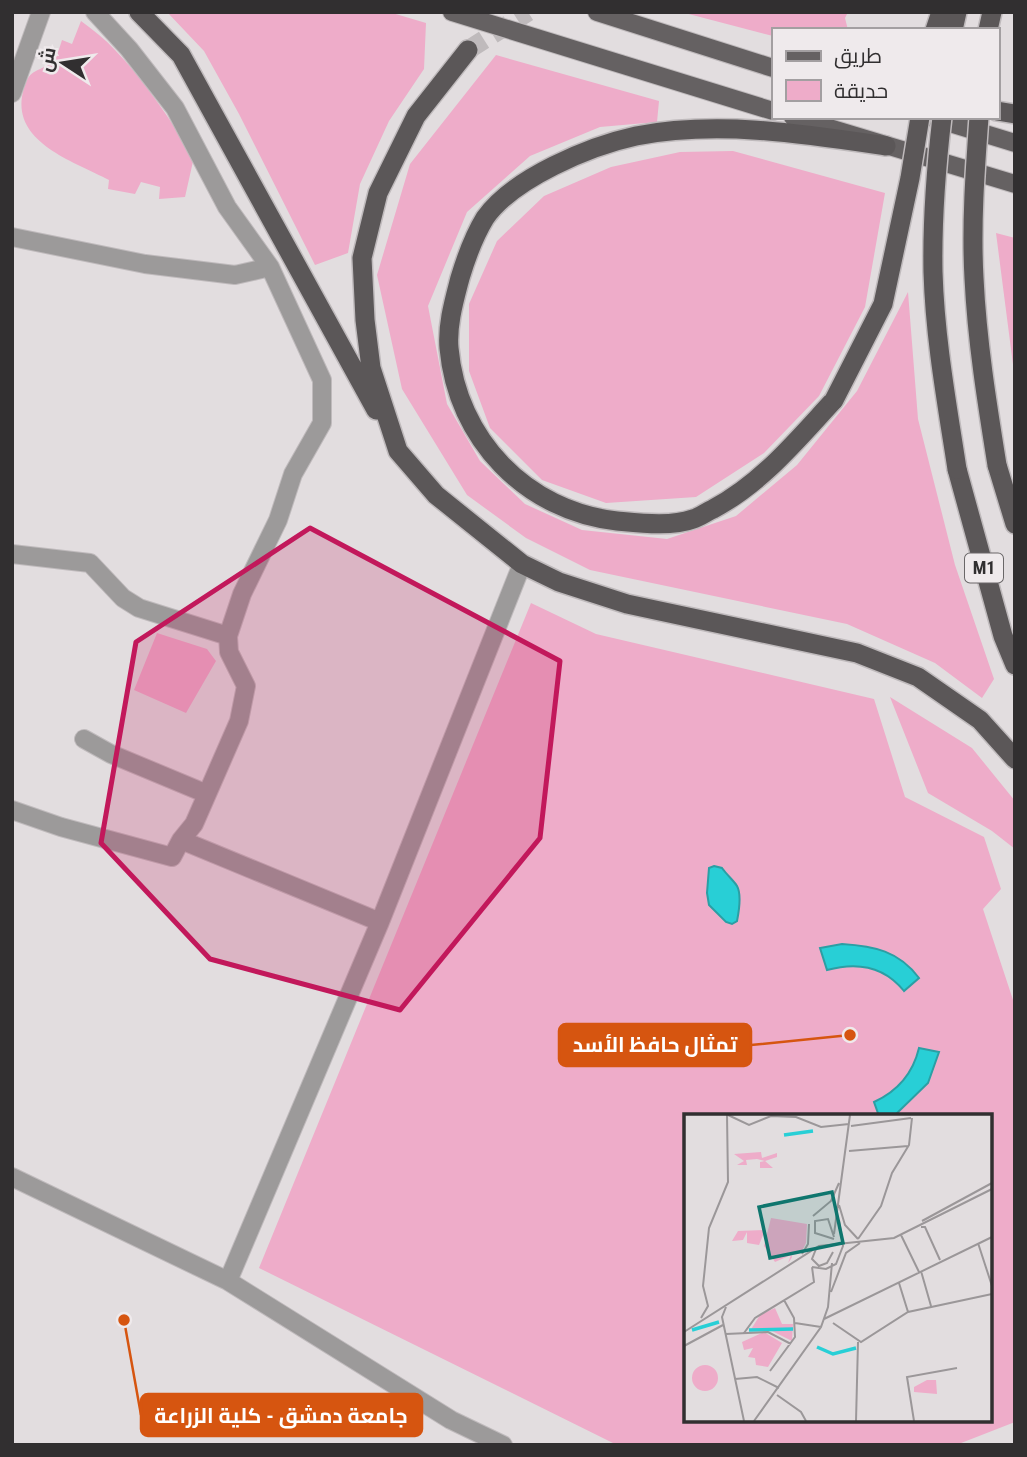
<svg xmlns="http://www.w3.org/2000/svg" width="1027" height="1457" font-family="'Roboto Condensed',Cairo,sans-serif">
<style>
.green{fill:#eeacc9;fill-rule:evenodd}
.water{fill:#28cfd6;stroke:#2b9fa4;stroke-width:2}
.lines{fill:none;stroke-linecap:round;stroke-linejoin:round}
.trunk-tunnel{stroke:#bfbabc;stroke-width:19;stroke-dasharray:19 10;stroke-linecap:butt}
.minor-casing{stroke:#bfbabc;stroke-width:20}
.primary-casing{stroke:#bfbabc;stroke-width:20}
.trunk-casing{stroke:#bfbabc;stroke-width:22}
.minor{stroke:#9c9a9a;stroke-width:18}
.primary{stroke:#656162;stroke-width:18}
.trunk{stroke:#5b5758;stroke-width:19}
.trunk-bridge-casing{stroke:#bfbabc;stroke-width:22;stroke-linecap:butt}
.trunk-bridge{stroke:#5b5758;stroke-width:19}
.marked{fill:#c2185b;fill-opacity:0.2;stroke:#c2185b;stroke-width:5;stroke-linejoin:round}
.labels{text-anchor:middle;stroke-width:5;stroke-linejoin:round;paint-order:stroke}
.shield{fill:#efeaec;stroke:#6a6768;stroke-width:2}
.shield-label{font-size:18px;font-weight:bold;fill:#312f30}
.inset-river{fill:none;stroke:#28cfd6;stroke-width:3.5}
.inset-road{fill:none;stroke:#9b9799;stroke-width:2}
.view{fill:#0f766e;fill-opacity:0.15;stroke:#0f766e;stroke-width:3.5}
.inset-edge{fill:none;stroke:#312f30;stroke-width:3.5}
.leader{fill:none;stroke:#d65510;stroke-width:2.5}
.callout-dot{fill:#d65510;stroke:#efeaec;stroke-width:2.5}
.callout{fill:#d65510;stroke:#d65510;stroke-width:2.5}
.callout-label{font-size:21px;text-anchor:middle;font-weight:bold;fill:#fff}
</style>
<rect width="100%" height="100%" fill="#e2dddf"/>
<!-- green -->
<path class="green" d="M 167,12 L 389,12 L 426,23 L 424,69 L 389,121 L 360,184 L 348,253 L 315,265 L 239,114 L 204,51 Z
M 681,12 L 848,12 L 845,18 L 848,30 L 773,30 L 773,36 Z
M 81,21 C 93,30 105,39 115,50 C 146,82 170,120 194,157 L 185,197 L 159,199 L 160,187 L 141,182 L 135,194 L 108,189 L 109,180 C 68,159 0,138 28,78 C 33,69 48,68 54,60 C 58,54 60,46 62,40 L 72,44 Z
M 496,55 L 659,101 L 657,122 L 600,127 L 530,156 L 467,212 L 428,306 L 447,404 L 480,461 L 525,504 L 582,530 L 667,539 L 736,516 L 797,465 L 857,391 L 908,292 L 918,419 L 955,565 L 994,679 L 982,698 L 935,663 L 847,624 L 590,570 L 526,538 L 467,495 L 402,389 L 377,275 L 410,164 Z
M 733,151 L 885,193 L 865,307 L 819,396 L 764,453 L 696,497 L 606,503 L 542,480 L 490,428 L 469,371 L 469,304 L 497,241 L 544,196 L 611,167 L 680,152 Z
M 996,233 L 1015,238 L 1015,380 Z
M 531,603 L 596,634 L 874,699 L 905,797 L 984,837 L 1001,889 L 983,909 L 1015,1006 L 1015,1422 L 956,1445 L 617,1445 L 259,1268 ZM 686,1116 L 990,1116 L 990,1420 L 686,1420 Z
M 157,633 L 207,649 L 216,661 L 186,713 L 134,690 Z
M 890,697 L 972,748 L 1015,801 L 1015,849 L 992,831 L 928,793 Z"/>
<!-- water -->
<path class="water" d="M 714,866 L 722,868 C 727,875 734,881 737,886 C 742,895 739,911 737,921 L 732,924 L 726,922 L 709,905 L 707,893 L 709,868 Z
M 842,944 C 874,946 899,951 919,978 L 904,991 C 884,966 856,962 827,970 L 820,948 Z
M 919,1048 L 939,1052 L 928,1083 L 894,1116 L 879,1116 L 874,1102 C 898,1091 913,1073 919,1048 Z"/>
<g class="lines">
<!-- trunk-tunnel -->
<path class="trunk-tunnel" d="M 468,50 L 528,12"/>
<defs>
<path id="minor" d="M 12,93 L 41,12
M 12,237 L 145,264 L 235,275 L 270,267
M 12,554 L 90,563 L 123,598 L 139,608 L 228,636
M 84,739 L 111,754 L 207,794
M 12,810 L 61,827 L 172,857 L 181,840 L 194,824 L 239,721 L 246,686 L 229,652 L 228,636 L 242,594 L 278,520 L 293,474 L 322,423 L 322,380 L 270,267 L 227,207 L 175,108 L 129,49 L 95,12
M 181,840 L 380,922
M 12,1177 L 228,1281 L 451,1420 L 503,1445
M 228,1281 L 380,922 L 522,564"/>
<path id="primary" d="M 452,12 L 773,111
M 597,12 L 773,68
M 793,117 L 1015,184
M 930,117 L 1015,143"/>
<path id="trunk" d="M 139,12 L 181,55 L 376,410
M 935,30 L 941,12
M 953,30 L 957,12
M 988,30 L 992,12
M 468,50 L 416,116 L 378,193 L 362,258 L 365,320 L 371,368 L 398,451 L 436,495 L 522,564 L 559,582 L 627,604 L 857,653 L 918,677 L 980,720 L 1015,759
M 997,111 L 1015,114
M 834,400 C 796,441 762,483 713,509 C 706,512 700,517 693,519 C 672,527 639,523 617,521 C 526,511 457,439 449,348 C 447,325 454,301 460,278 C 466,258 474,236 485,218 C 513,178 590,146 636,136 C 718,120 805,134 886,146
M 997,465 L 1015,524
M 957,469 L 1003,636 L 1015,665"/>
</defs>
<!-- minor casing -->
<use href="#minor" class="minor-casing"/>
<!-- primary casing -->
<use href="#primary" class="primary-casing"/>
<!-- trunk casing -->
<use href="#trunk" class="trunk-casing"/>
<!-- minor -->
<use href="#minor" class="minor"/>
<!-- primary -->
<use href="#primary" class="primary"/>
<!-- trunk -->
<use href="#trunk" class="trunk"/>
<defs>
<path id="trunk-bridge" d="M 942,117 C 936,169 932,220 933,272 C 935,339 947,404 957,469
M 979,117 C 975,171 971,225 974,278 C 977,341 987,403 997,465
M 834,400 L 883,304 L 910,178 L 920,117"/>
</defs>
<!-- trunk-bridge casing -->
<use href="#trunk-bridge" class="trunk-bridge-casing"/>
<!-- trunk-bridge -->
<use href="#trunk-bridge" class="trunk-bridge"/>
</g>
<!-- marked area -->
<path class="marked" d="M 310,528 L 560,661 L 540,838 L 400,1010 L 210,959 L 101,843 L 136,642 Z"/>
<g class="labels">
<!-- shield labels -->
<rect class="shield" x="965" y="553.5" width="38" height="29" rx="5"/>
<g class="shield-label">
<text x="984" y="574">M1</text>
</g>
</g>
<!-- overview -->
<g transform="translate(684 1114)">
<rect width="308" height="308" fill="#e2dddf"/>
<path d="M 77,38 L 78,44 L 93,39 L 93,43 L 81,47 L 89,54 L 76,54 L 76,48 L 81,47 L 73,45 L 62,46 L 63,51 L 53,51 L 60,47 L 50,40 ZM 87,104 L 123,110 L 122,129 L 117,139 L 107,140 L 108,143 L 107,145 L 104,149 L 107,141 L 91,148 L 80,132 ZM 81,116 L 75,131 L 63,129 L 63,118 L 59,126 L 48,127 L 54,117 ZM 91,194 L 98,210 L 109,210 L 108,227 L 86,216 L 66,217 L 76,201 ZM 80,218 L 98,229 L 84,253 L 72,251 L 71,244 L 64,243 L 69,234 L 60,236 L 58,228 ZM8 264a13 13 0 1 1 26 0a13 13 0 1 1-26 0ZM 243,266 L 252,266 L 253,280 L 230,278 L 230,273 Z" fill="#eeacc9"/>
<path class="inset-river" d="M 100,21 L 129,17M 8,216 L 35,208M 65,216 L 109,215M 133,233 L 149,240 L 172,234"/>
<path class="inset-road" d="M 44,1 L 65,11 L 87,2 L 112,3 L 137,13 L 165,10M 167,12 L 227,4M 165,37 L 224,32M 155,91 L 161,111 L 174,125M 129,102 L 147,87 L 155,69M 238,107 L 308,69M 237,113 L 241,113 L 256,146M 150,120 L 166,1M 217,121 L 235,158M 150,123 L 144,105 L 131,107 L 131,119 L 150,125M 174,125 L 197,92 L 208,59 L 225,31 L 228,4M 294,129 L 308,172M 132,135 L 128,145 L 135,152 L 143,149 L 149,138M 118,140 L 124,130 L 125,110M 128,153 L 142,155 L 152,150 L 159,132 L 155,106M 237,157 L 247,192M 215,169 L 224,198M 147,178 L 162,139 L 176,129M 42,193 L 38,203 L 60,307M 17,204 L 24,192 L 19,172 L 25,114 L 44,68 L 43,1M 140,205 L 308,123M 111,209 L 137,213M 149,209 L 177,228 L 224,198 L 308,180M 0,218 L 135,132 L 210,124 L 308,75M 60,219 L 71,204 L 130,168 L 128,153M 42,220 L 84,218 L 107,230M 0,232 L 39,211M 86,257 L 111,223 L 110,204 L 100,186M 51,265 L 73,263 L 95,274M 93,281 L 117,298 L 122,307M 70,307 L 137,213 L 144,193 L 148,149M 172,307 L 174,228M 230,307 L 223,263 L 273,254"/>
<path class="view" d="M 148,78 L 159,129 L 86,144 L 75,93 Z"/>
<rect width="308" height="308" class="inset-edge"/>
</g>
<!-- callouts -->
<path class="leader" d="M850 1035L751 1045M124 1320L141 1415"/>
<g class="callout-dot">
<circle cx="850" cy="1035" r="7"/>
<circle cx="124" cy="1320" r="7"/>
</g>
<g class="callout">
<rect x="559" y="1024" width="192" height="42" rx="7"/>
<rect x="141" y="1394" width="281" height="42" rx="7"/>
</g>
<g class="callout-label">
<text x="655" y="1052">تمثال حافظ الأسد</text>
<text x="281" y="1423">جامعة دمشق - كلية الزراعة</text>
</g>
<!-- border -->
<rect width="1027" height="1457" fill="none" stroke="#312f30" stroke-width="28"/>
<!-- legend -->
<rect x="772" y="28" width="228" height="91" fill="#efeaec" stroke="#a39fa1" stroke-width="2"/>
<rect x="786" y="51" width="35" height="10" fill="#656162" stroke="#a39fa1" stroke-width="2"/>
<text x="834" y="63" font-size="21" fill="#312f30">طريق</text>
<rect x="786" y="80" width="35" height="21" fill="#eeacc9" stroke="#a39fa1" stroke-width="2"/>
<text x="834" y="98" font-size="21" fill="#312f30">حديقة</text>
<!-- north arrow -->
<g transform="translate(63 63) rotate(282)" stroke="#efeaec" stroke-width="5" paint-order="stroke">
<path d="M0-5L12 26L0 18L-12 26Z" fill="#312f30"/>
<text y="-10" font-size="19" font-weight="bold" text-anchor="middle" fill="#312f30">ش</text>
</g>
</svg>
